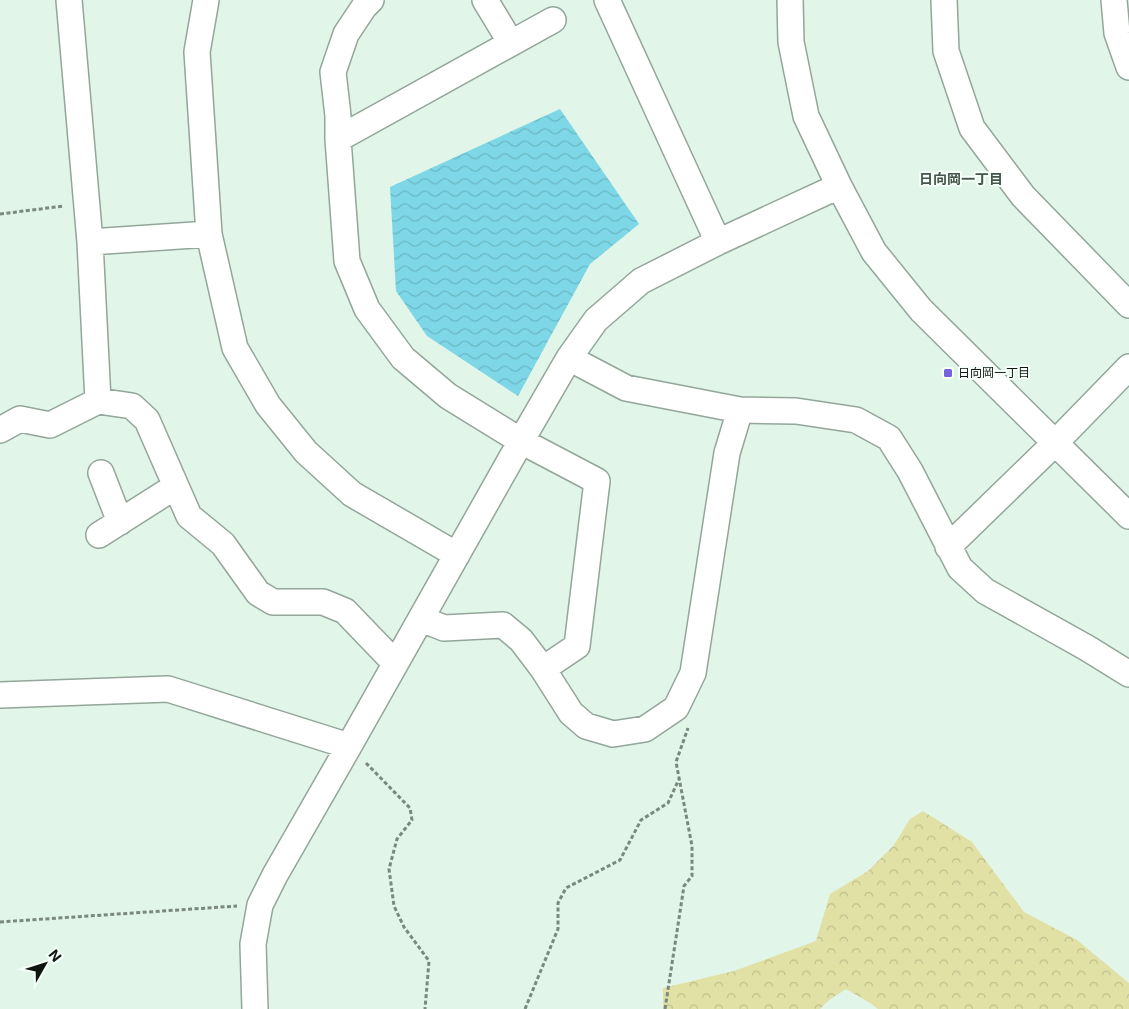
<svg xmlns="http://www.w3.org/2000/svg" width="1129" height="1009" font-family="Inter,'Noto Sans JP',sans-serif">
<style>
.forest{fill:url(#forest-crowns)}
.water{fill:url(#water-waves)}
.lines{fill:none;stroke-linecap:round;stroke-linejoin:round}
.minor-casing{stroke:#93a69a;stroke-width:28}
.path{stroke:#7a887f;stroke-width:3;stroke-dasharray:4 2.5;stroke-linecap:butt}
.minor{stroke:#fff;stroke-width:25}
.poi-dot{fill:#7464df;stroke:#f7fffa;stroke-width:2}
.labels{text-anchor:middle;stroke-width:4;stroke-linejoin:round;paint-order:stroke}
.poi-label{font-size:12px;fill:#0f1612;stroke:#f7fffa;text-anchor:start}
.neighbourhood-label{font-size:14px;font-weight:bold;fill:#44554b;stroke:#f7fffa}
</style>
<defs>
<pattern id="forest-crowns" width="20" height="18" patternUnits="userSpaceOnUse" patternTransform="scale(1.25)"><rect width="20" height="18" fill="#e1e0a5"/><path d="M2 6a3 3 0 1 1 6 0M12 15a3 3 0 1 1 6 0" fill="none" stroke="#c0bf8d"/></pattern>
<pattern id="water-waves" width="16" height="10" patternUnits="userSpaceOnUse" patternTransform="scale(1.25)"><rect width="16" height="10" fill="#7dd7e6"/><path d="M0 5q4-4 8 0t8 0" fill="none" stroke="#6bb8c4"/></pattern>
</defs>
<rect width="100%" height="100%" fill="#e1f5e8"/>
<!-- forest -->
<path class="forest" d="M 923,811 L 972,842 L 1024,912 L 1077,940 L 1129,983 L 1129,1009 L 878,1009 L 870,1003 L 846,989 L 829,1000 L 820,1009 L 663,1009 L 663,988 L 734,971 L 816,941 L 830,894 L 868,871 L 894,845 L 910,819 Z"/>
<!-- water -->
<path class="water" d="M 560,109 L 639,224 L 590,264 L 518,396 L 427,336 L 396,291 L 390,187 Z"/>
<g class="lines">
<defs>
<path id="minor" d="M 69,0 L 90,242 L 98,401
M 206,0 L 197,52 L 209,234 L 235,348 L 268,405 L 306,452 L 352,494 L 457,555
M 371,0 L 364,7 L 346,34 L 333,72 L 338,116 L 338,139 L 347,261 L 367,309 L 403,358 L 448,396 L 521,441 L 597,481 L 577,646 L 543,669
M 485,0 L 511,43
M 607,0 L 718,242
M 790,0 L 791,42 L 806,116 L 839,186 L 874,252 L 921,310 L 1129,516
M 944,0 L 946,51 L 972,128 L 1023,196 L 1129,305
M 1114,0 L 1117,33 L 1129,67
M 338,139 L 553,20
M 90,242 L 209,234
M 569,358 L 626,388 L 740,410 L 796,411 L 856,420 L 889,438 L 910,471 L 960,568 L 985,591 L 1087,648 L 1129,674
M 0,430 L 20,419 L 50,425 L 98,401 L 132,406 L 147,420 L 189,516 L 223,544 L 258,593 L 273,602 L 323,602 L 345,611 L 395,663
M 101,473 L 120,522
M 99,535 L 176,486
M 948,547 L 1055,443 L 1129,367
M 421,619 L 444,628 L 503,625 L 521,640 L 543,669 L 571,713 L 586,726 L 613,734 L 645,729 L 676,708 L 693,673 L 727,453 L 740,410
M 0,695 L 168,689 L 349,746
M 255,1009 L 253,944 L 260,905 L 275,875 L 349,746 L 521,441 L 569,358 L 596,320 L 641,281 L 718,242 L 839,186"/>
</defs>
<!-- minor casing -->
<use href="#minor" class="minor-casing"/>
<!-- path -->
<path class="path" d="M 0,214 L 64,206
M 366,763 L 410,808 L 412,820 L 397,839 L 389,869 L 394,906 L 404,927 L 429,961 L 425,1009
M 0,922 L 237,906
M 525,1009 L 558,929 L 558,903 L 566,888 L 620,860 L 641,820 L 668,803 L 679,779
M 665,1009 L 684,886 L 692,876 L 692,846 L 676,762 L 688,728"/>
<!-- minor -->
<use href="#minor" class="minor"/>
</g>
<!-- markers -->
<rect class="poi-dot" x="943" y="368" width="10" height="10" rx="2.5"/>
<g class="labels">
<!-- poi labels -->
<g class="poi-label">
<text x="958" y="377">日向岡一丁目</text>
</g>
<!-- neighbourhood labels -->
<g class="neighbourhood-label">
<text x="961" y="184">日向岡一丁目</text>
</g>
</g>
<!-- north arrow -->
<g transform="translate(45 964) rotate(51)" stroke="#f7fffa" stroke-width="4" paint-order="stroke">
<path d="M0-4L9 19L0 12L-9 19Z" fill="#0f1612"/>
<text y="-8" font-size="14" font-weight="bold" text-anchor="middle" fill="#0f1612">N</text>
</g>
</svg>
